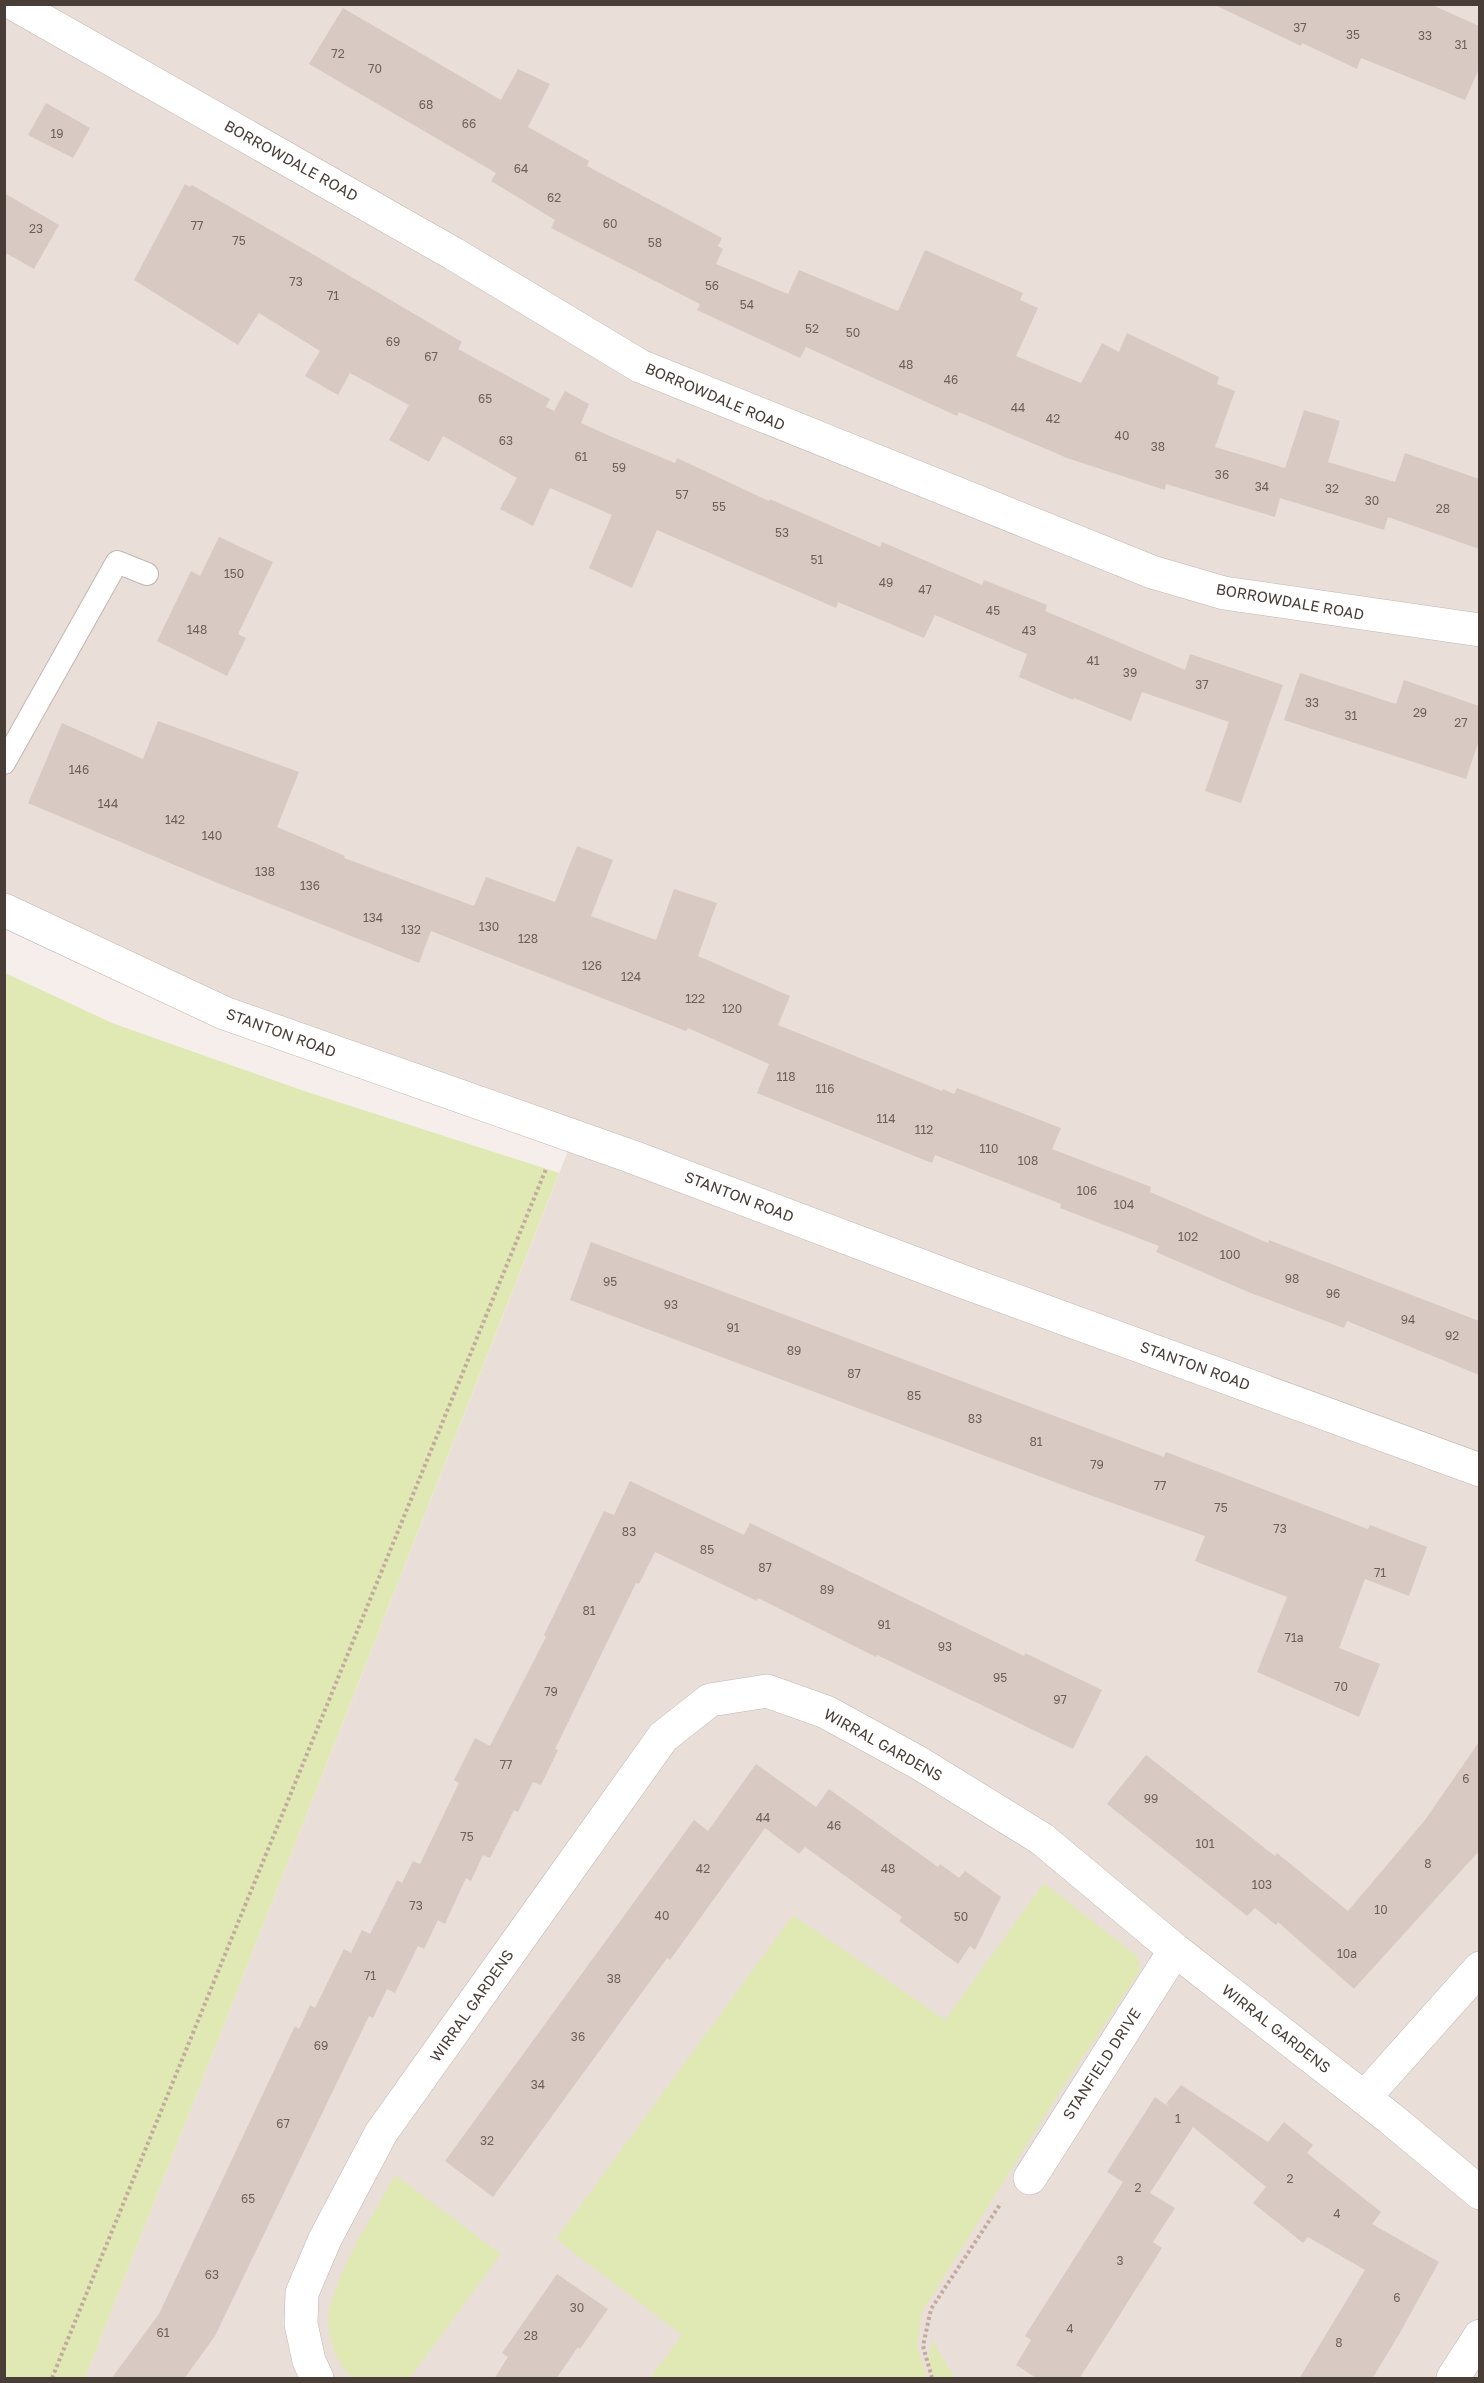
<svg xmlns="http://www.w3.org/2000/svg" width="1484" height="2383" font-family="'Golos Text',sans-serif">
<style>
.residential{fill:#e9ded8}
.green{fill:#e0e8b4}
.building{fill:#d9c9c3}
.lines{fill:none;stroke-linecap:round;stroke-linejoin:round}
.service-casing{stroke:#c3b6b0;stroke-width:24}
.minor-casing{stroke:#c3b6b0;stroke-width:34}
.tertiary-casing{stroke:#c3b6b0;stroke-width:34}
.path{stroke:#c2aa9e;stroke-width:4;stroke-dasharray:3 3;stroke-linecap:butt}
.service{stroke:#fff;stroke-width:22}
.minor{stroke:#fff;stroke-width:33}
.tertiary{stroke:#fff;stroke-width:33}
.labels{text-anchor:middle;stroke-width:4.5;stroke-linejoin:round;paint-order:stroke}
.number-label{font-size:12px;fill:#6d605b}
.street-label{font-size:15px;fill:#493d38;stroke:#fff}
</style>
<rect width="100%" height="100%" fill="#f5eeea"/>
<!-- residential -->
<path class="residential" d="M 4,5 L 1479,5 L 1479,2378 L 85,2378 L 575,1133 L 236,1014 L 5,905 Z"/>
<!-- green -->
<path class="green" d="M 5,973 L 112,1023 L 304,1091 L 559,1173 L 85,2378 L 5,2378 Z
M 1044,1883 L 1138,1957 L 1140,1971 L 1059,2093 L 922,2312 L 917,2345 L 927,2378 L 650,2378 L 682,2335 L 556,2239 L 793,1915 L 945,2020 Z
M 395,2175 L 501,2254 L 410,2378 L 352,2378 C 335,2363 324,2330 330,2307 C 343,2260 372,2217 395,2175 Z
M 932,2340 L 955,2378 L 933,2378 L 928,2360 Z"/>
<!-- building -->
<path class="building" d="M 1213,4 L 1430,4 L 1479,26 L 1479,69 L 1465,100 L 1361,58 L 1357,69 L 1302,43 L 1301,46 Z
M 343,8 L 501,100 L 518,69 L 550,84 L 528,127 L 589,161 L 587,166 L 722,238 L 718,246 L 723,249 L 716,264 L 788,294 L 799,270 L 898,311 L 925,250 L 1023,293 L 1020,300 L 1038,308 L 1016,356 L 1081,383 L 1102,343 L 1119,352 L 1127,333 L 1219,377 L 1217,384 L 1235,391 L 1215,447 L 1285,468 L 1304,410 L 1340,421 L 1328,462 L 1395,482 L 1405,453 L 1479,479 L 1479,549 L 1388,517 L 1384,530 L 1280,498 L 1275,517 L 1166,484 L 1165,490 L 1067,458 L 959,412 L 957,416 L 806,347 L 800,358 L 697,310 L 700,304 L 551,228 L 555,220 L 491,181 L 496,173 L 309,64 Z
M 46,103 L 90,128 L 73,158 L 28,135 Z
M 185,184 L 190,187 L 192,185 L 309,252 L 462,342 L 458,349 L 550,399 L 546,407 L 554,411 L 565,391 L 589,404 L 581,423 L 612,437 L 675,463 L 677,458 L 769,501 L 770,499 L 880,547 L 882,542 L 982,585 L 984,580 L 1047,605 L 1045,611 L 1185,670 L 1190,654 L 1283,685 L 1241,803 L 1205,791 L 1229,722 L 1142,692 L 1131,721 L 1074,698 L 1073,700 L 1019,677 L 1027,654 L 935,615 L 924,638 L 838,602 L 836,608 L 657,530 L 632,588 L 589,568 L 612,515 L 550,488 L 533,526 L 500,509 L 517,478 L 443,436 L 429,462 L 389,440 L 409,405 L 350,373 L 338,395 L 305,376 L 320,351 L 259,313 L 238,345 L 134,280 Z
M 4,193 L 59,225 L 34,269 L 4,252 Z
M 219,537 L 273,562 L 238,634 L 246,638 L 227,676 L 157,641 L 191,571 L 200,576 Z
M 1300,673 L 1396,704 L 1404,680 L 1479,706 L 1479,740 L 1466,779 L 1284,720 Z
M 158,721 L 299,772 L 277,827 L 345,856 L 344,858 L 474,906 L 486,877 L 555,902 L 577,846 L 613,860 L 591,916 L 656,940 L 674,889 L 717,903 L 698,956 L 790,996 L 778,1025 L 942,1091 L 943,1089 L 954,1094 L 957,1088 L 1061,1128 L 1052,1149 L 1151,1187 L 1150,1192 L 1268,1243 L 1269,1240 L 1479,1321 L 1479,1375 L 1347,1321 L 1344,1328 L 1253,1294 L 1156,1252 L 1159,1246 L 1060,1208 L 1061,1204 L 935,1155 L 932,1163 L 757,1093 L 769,1064 L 688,1028 L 686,1031 L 431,931 L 419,963 L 215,882 L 28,803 L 62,723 L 143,759 Z
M 591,1242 L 1164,1457 L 1166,1452 L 1368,1529 L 1370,1525 L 1427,1547 L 1409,1596 L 1365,1579 L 1339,1648 L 1380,1664 L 1359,1717 L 1257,1672 L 1287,1597 L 1195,1561 L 1205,1536 L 1073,1489 L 570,1300 Z
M 630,1481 L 744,1535 L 750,1523 L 1024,1656 L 1025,1653 L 1102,1690 L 1073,1749 L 877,1655 L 876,1657 L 758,1598 L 757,1601 L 655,1552 L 639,1584 L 636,1583 L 555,1749 L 558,1750 L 541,1785 L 533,1782 L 518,1812 L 514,1810 L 490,1858 L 483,1855 L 471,1881 L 466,1878 L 445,1924 L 438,1920 L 424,1949 L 418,1946 L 395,1993 L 387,1989 L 373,2018 L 369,2016 L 215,2336 L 184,2379 L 111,2379 L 159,2314 L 295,2026 L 299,2029 L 310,2005 L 315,2008 L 344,1949 L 351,1953 L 362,1930 L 370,1934 L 397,1880 L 402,1883 L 413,1861 L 420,1864 L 459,1783 L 454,1780 L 475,1738 L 490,1746 L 546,1637 L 544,1635 L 604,1511 L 614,1515 Z
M 1479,1742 L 1479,1851 L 1354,1989 L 1278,1922 L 1276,1925 L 1255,1908 L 1247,1916 L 1107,1804 L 1146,1755 L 1275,1856 L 1277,1853 L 1348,1911 L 1425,1820 Z
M 756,1764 L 816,1807 L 829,1789 L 938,1867 L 940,1864 L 959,1878 L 965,1871 L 1001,1897 L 975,1950 L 970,1946 L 958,1964 L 899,1921 L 902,1917 L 805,1847 L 799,1854 L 765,1828 L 670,1960 L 667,1958 L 493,2197 L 445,2161 L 694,1820 L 708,1831 Z
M 1181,2085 L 1268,2142 L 1284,2122 L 1313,2145 L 1307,2153 L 1381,2212 L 1372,2224 L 1439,2262 L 1401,2331 L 1372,2379 L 1299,2379 L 1365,2270 L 1308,2237 L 1303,2243 L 1253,2203 L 1266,2187 L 1193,2127 L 1150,2193 L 1175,2208 L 1153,2242 L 1162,2248 L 1079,2379 L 1038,2379 L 1016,2365 L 1031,2340 L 1025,2336 L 1123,2182 L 1107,2172 L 1155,2097 L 1170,2108 L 1166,2104 Z
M 557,2274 L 608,2309 L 580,2349 L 578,2347 L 556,2379 L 494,2379 L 508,2357 L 502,2353 Z"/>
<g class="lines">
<defs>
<path id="service" d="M 4,763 L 117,562 L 147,574"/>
<path id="minor" d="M 14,4 L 454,254 L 640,366 L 1152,572 L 1224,593 L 1480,630
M 1364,2098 L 1480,1968
M 1030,2178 L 1175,1950
M 317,2378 L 309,2361 L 301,2324 L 302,2293 L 325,2239 L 381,2133 L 663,1737 L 710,1700 L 767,1691 L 826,1712 L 919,1763 L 1042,1839 L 1175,1950 L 1390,2118 L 1480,2193
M 1453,2378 L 1480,2336"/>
<path id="tertiary" d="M 4,910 L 224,1013 L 630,1156 L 956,1279 L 1480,1470"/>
</defs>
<!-- service casing -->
<use href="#service" class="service-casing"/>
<!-- minor casing -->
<use href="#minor" class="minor-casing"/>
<!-- tertiary casing -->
<use href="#tertiary" class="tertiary-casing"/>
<!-- path -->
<path class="path" d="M 52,2378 L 546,1169
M 932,2378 L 923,2346 L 931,2309 L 1001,2203"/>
<!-- service -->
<use href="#service" class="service"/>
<!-- minor -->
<use href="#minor" class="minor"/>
<!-- tertiary -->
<use href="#tertiary" class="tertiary"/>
</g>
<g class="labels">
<!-- number labels -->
<g class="number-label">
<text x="1300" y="32">37</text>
<text x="1353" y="39">35</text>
<text x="1425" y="40">33</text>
<text x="1461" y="49">31</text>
<text x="338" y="58">72</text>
<text x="375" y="73">70</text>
<text x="426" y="109">68</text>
<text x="469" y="128">66</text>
<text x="57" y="138">19</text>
<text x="521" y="173">64</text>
<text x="554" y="202">62</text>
<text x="610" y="228">60</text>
<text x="197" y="230">77</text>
<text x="36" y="233">23</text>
<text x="239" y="245">75</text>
<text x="655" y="247">58</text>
<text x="296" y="286">73</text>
<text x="712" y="290">56</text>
<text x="333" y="300">71</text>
<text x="747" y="309">54</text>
<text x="812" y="333">52</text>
<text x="853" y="337">50</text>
<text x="393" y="346">69</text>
<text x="431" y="361">67</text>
<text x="906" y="369">48</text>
<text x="951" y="384">46</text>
<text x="485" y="403">65</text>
<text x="1018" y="412">44</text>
<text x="1053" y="423">42</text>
<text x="1122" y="440">40</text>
<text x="506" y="445">63</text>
<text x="1158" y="451">38</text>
<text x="581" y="461">61</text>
<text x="619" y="472">59</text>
<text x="1222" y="479">36</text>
<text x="1262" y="491">34</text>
<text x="1332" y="493">32</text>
<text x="682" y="499">57</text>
<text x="1372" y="505">30</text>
<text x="719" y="511">55</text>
<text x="1443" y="513">28</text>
<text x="782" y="537">53</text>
<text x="817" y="564">51</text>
<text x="234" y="578">150</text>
<text x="886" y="587">49</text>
<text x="925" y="594">47</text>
<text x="993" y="615">45</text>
<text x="197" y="634">148</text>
<text x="1029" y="635">43</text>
<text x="1093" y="665">41</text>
<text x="1130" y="677">39</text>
<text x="1202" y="689">37</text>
<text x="1312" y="707">33</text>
<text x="1420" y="717">29</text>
<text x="1351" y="720">31</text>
<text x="1461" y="727">27</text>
<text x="79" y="774">146</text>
<text x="108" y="808">144</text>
<text x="175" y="824">142</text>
<text x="212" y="840">140</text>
<text x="265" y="876">138</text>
<text x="310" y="890">136</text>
<text x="373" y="922">134</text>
<text x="489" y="931">130</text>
<text x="411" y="934">132</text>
<text x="528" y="943">128</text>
<text x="592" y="970">126</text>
<text x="631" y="981">124</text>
<text x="695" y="1003">122</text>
<text x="732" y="1013">120</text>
<text x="786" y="1081">118</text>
<text x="825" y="1093">116</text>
<text x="886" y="1123">114</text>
<text x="924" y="1134">112</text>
<text x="989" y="1153">110</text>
<text x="1028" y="1165">108</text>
<text x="1087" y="1195">106</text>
<text x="1124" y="1209">104</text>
<text x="1188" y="1241">102</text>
<text x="1230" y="1259">100</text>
<text x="1292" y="1283">98</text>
<text x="610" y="1286">95</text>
<text x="1333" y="1298">96</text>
<text x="671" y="1309">93</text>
<text x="1408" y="1324">94</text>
<text x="733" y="1332">91</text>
<text x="1452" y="1340">92</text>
<text x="794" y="1355">89</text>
<text x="854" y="1378">87</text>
<text x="914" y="1400">85</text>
<text x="975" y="1423">83</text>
<text x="1036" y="1446">81</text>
<text x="1097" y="1469">79</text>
<text x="1160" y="1490">77</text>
<text x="1221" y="1512">75</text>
<text x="1280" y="1533">73</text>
<text x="629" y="1536">83</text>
<text x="707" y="1554">85</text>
<text x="765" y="1572">87</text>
<text x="1380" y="1577">71</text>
<text x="827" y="1594">89</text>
<text x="589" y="1615">81</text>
<text x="884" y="1629">91</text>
<text x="1294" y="1642">71a</text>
<text x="945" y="1651">93</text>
<text x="1000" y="1682">95</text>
<text x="1341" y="1691">70</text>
<text x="551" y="1696">79</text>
<text x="1060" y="1704">97</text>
<text x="506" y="1769">77</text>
<text x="1466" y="1783">6</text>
<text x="1151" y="1803">99</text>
<text x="763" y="1822">44</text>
<text x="834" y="1830">46</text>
<text x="467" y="1841">75</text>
<text x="1205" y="1848">101</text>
<text x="1428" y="1868">8</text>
<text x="703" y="1873">42</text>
<text x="888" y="1873">48</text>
<text x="1262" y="1889">103</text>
<text x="416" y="1910">73</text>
<text x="1381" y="1914">10</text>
<text x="662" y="1920">40</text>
<text x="961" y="1921">50</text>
<text x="1347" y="1958">10a</text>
<text x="370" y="1980">71</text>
<text x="614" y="1983">38</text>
<text x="578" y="2041">36</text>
<text x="321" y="2050">69</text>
<text x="538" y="2089">34</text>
<text x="1178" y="2123">1</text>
<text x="283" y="2128">67</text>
<text x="487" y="2145">32</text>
<text x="1290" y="2183">2</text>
<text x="1138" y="2192">2</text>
<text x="248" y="2203">65</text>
<text x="1337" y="2218">4</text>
<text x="1120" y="2265">3</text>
<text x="212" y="2279">63</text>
<text x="1397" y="2302">6</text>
<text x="577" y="2312">30</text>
<text x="1070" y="2333">4</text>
<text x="163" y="2337">61</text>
<text x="531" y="2340">28</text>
<text x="1339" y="2347">8</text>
</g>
<!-- street labels -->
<g class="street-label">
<text transform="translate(291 161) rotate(29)" y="5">BORROWDALE ROAD</text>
<text transform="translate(715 397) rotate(23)" y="5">BORROWDALE ROAD</text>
<text transform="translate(1290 602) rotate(10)" y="5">BORROWDALE ROAD</text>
<text transform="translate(281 1033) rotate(20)" y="5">STANTON ROAD</text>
<text transform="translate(739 1197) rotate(21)" y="5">STANTON ROAD</text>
<text transform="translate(1195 1366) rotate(20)" y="5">STANTON ROAD</text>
<text transform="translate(883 1745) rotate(29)" y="5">WIRRAL GARDENS</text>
<text transform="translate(472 2006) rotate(-55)" y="5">WIRRAL GARDENS</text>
<text transform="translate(1276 2029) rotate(38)" y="5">WIRRAL GARDENS</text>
<text transform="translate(1102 2064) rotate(-57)" y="5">STANFIELD DRIVE</text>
</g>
</g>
<!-- border -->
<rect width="1484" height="2383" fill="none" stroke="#493d38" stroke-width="12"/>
</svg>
